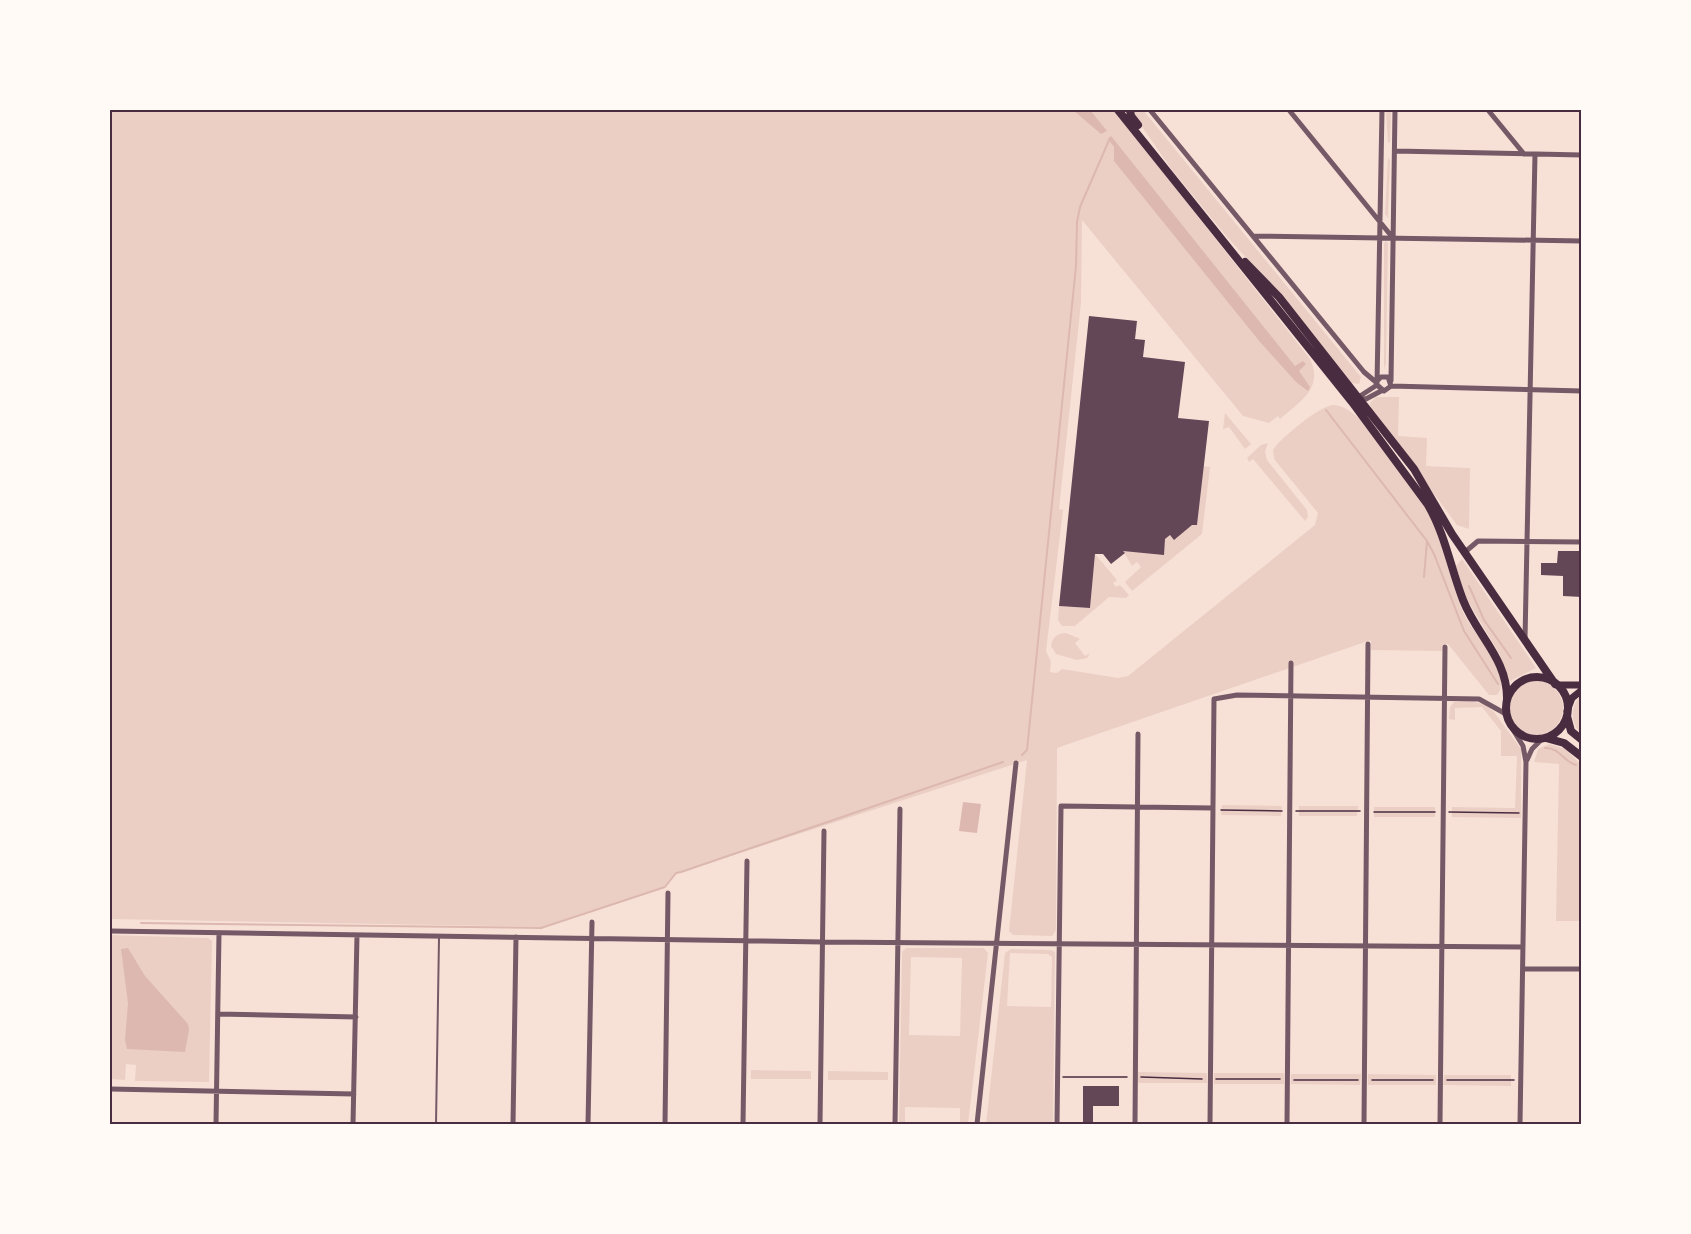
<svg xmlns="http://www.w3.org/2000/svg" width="1691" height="1234" font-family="Cabin,sans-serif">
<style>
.green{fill:#ebcfc5;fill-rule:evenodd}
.water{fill:#dcb8b0}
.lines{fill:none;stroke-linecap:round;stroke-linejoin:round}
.stream{stroke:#dcb8b0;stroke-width:2}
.building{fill:#644757}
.path{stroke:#4a2c40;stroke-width:1.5}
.service{stroke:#755966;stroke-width:2}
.minor{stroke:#755966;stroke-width:5}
.secondary{stroke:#4a2c40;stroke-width:7}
.trunk{stroke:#4a2c40;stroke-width:8}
.neatline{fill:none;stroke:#4a2c40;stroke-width:2}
</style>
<rect width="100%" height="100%" fill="#f7e1d7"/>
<!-- green -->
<path class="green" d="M 110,110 L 1114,110 L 1310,359 C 1324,388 1300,402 1280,419 L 1278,416 L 1269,423 L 1243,416 L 1082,220 L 1081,303 L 1059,509 L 1063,510 L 1046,651 L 1051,662 L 1050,672 L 1057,673 L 1062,669 L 1118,678 L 1128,676 L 1315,525 L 1318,513 L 1274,459 L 1273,450 C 1279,439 1321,405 1333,405 C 1343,405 1351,412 1359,418 C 1381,448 1407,478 1428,510 C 1448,542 1449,585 1466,618 C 1476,636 1513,676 1497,695 L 1489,695 L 1448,644 L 1443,644 L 1442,651 L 1371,650 L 1371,640 L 1057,748 L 1056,930 L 1052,936 L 1013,935 L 1009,931 L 1027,760 L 681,872 L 676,873 L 665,887 L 544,927 L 110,919 Z
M 1133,110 L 1143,110 L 1361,377 L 1359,384 L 1351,383 L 1267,280 L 1227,237 L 1172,170 L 1136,118 Z
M 1386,110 L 1391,110 L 1390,142 L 1388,143 Z
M 1388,158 L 1390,160 L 1388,218 L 1385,214 Z
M 1386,241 L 1388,243 L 1386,363 L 1384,370 L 1384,243 Z
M 1376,397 L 1399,397 L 1398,436 L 1427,438 L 1426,466 L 1470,468 L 1469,529 L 1457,525 L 1371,409 L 1370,403 Z
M 1225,413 L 1251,444 L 1245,449 L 1229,427 L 1223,429 Z
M 1268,443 L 1265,452 L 1267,460 L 1307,510 L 1308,517 L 1305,521 L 1253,459 L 1249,462 L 1247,458 L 1261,445 Z
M 1203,466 L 1210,467 L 1202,534 L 1132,591 L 1125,582 L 1141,567 L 1137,562 L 1132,566 L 1123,551 L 1165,539 L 1170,535 L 1174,539 L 1192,525 L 1197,525 Z
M 1095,554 L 1117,580 L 1113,583 L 1116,587 L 1120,585 L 1129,595 L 1126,598 L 1109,597 L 1075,626 L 1062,626 L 1058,620 L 1059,606 L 1090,608 Z
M 1462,559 L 1536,668 L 1510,681 L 1500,655 L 1465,596 L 1456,566 Z
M 1066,633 L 1080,639 L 1075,643 L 1085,656 L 1090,653 L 1087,658 L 1077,660 L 1056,654 L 1051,646 C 1052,638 1057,633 1066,633 Z
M1509 708a27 27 0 1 1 54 0a27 27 0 1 1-54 0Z
M 1581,695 L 1581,734 C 1570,722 1570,707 1581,695 Z
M 1470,701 L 1484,704 L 1494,712 L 1521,749 L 1521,818 L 1452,817 L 1452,807 L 1515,808 L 1517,756 L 1501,756 L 1501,731 L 1482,707 L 1455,708 L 1455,720 L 1449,719 L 1450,707 L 1454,702 Z
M 1549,744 L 1566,749 L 1581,765 L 1581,921 L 1556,921 L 1559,764 L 1534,762 L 1538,749 Z
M 1222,805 L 1282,806 L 1281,816 L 1221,815 Z
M 1299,806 L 1358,806 L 1357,816 L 1299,816 Z
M 1374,807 L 1435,807 L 1435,817 L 1374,817 Z
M 110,935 L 208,938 L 212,941 L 209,1082 L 135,1081 L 136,1065 L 126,1064 L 125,1080 L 110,1079 Z
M 906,948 L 984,948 L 988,953 L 968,1124 L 960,1124 L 960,1108 L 905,1107 L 905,1124 L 899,1124 L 902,952 ZM 911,957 L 962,958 L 960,1036 L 909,1035 Z
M 1011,949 L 1051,950 L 1055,952 L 1053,1124 L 986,1124 L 1005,953 ZM 1010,953 L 1048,954 L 1052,957 L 1051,1007 L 1007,1006 Z
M 751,1070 L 811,1071 L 811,1079 L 751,1079 Z
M 828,1071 L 888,1072 L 888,1080 L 828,1080 Z
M 1138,1072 L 1207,1073 L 1207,1083 L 1138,1083 Z
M 1214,1073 L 1284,1073 L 1284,1084 L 1214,1084 Z
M 1291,1074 L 1361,1074 L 1360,1085 L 1291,1084 Z
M 1368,1074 L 1436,1075 L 1436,1085 L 1368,1085 Z
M 1444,1075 L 1511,1075 L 1511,1086 L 1443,1085 Z"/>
<!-- water -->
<path class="water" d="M 1073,110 L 1090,110 L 1107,131 L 1101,134 Z
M 1111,136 L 1295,366 L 1303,361 L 1306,364 L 1299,371 L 1310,387 L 1308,391 L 1296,382 L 1260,342 L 1114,161 L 1114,147 L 1108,139 Z
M 963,802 L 981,804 L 977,833 L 959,831 Z
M 128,948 L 145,976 L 188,1024 L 189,1030 L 185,1052 L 127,1049 L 125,1040 L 128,1003 L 121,949 Z"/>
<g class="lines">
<!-- stream -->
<path class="stream" d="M 1326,410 L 1427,541 L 1434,554 L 1464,631 L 1498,684
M 1424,577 L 1427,541
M 1469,586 L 1484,620 L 1511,658
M 1545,748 C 1559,747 1564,762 1576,765
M 1022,755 L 1027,750 L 1076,266 L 1077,222 L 1080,207 L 1110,138
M 141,923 L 541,928 L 665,887 L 676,873 L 681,872 L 1003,762"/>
</g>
<!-- building -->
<path class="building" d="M 1089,316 L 1137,321 L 1135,339 L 1145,340 L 1143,357 L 1185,362 L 1178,418 L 1209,421 L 1197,525 L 1192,525 L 1174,540 L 1170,535 L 1165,539 L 1164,555 L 1123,551 L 1125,553 L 1111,564 L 1103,554 L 1095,554 L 1090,608 L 1059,606 Z
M 1558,551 L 1582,551 L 1582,597 L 1563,596 L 1563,576 L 1541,575 L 1541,563 L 1557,563 Z
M 1083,1086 L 1119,1086 L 1119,1106 L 1093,1106 L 1093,1124 L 1083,1124 Z"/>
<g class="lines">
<!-- path -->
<path class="path" d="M 1221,810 L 1282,811
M 1296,811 L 1360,811
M 1374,812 L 1435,812
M 1449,812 L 1519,813
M 1063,1077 L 1127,1077
M 1141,1077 L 1202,1079
M 1216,1079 L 1280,1079
M 1294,1080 L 1358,1080
M 1372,1080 L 1433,1080
M 1447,1080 L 1514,1080"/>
<!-- service -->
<path class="service" d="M 436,1124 L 439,938"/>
<!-- minor -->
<path class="minor" d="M 1150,110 L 1364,372 L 1377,383
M 1289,110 L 1393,238
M 1488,110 L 1524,154
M 1395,151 L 1582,155
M 1253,236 L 1582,241
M 1391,381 L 1395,110
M 1377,384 L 1382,110
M 1377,385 L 1384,391 L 1391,386 L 1388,377 L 1381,377 L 1377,381
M 1391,386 L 1582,391
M 1357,398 L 1377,385
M 1359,398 L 1366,399 L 1381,391
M 1465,552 L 1478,541 L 1582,542
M 1525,639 L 1535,154
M 1512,728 L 1523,746 L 1526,762 L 1520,1124
M 1527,760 L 1532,749 L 1543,738
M 110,931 L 823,942 L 1523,947
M 1523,969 L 1582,969
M 218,1014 L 356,1017
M 110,1089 L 354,1094
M 216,1124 L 219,933
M 353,1124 L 357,935
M 513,1124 L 516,937
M 588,1124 L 592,922
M 665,1124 L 668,893
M 743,1124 L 747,861
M 820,1124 L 824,831
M 895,1124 L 900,809
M 977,1124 L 1016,763
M 1057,1124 L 1061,806 L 1213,808
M 1135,1124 L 1138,734
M 1210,1124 L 1214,699 L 1237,695 L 1479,699 L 1506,714
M 1287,1124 L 1291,663
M 1364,1124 L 1368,644
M 1440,1124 L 1445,647"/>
<!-- secondary -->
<path class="secondary" d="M 1557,685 L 1582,685
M 1567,711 L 1572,698 L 1582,690"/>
<!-- trunk -->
<path class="trunk" d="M 1118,110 L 1352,402 L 1428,505 C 1445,534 1451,569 1463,600 C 1477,636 1508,659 1507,700
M 1130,110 L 1131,116 L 1138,125
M 1245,262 L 1279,297 L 1414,469 L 1452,534 L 1555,684
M1506 708a31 31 0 1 1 62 0a31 31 0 1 1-62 0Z
M 1567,716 L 1571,731 L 1582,740
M 1546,738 L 1564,743 L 1582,757"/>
</g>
<!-- border -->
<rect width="1691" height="1234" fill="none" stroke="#fffaf5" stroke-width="222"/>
<rect x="111" y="111" width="1469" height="1012" class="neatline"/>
</svg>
